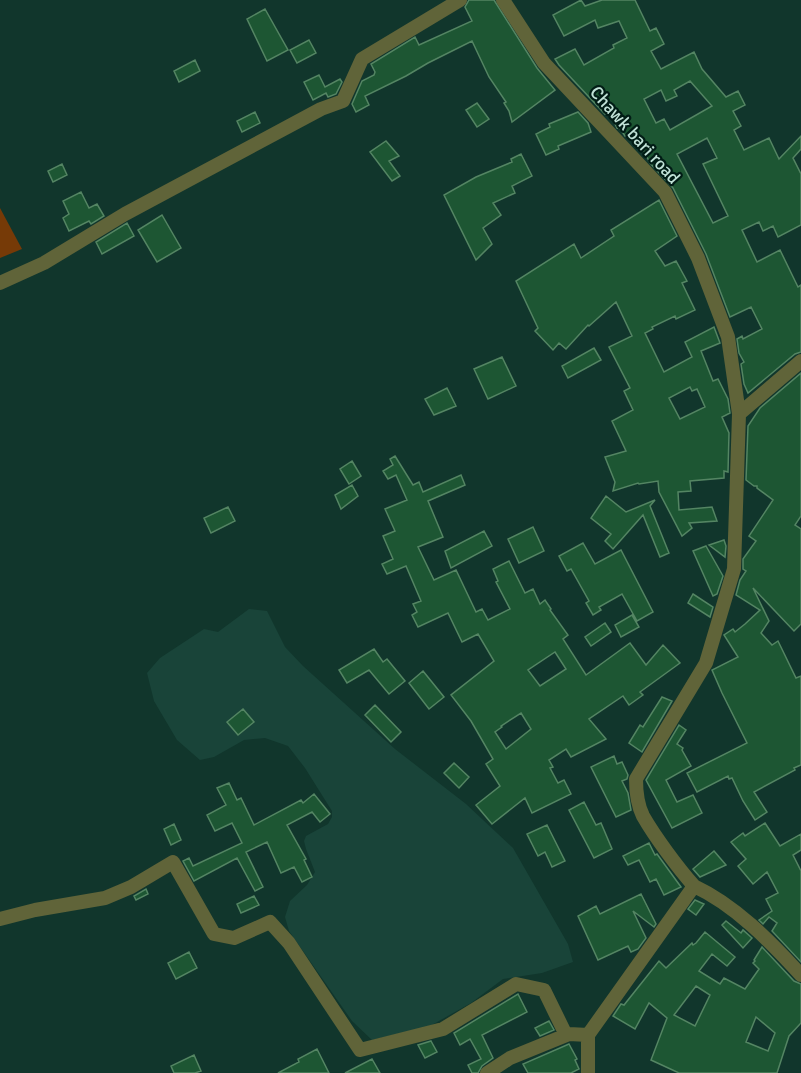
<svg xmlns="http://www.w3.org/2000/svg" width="801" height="1073" font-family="Signika,sans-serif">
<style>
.built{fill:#194439}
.green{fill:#763a07}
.building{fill:#1d5633;stroke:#548563;stroke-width:1.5;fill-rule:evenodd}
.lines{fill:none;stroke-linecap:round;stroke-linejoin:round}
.minor{stroke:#606439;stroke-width:14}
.labels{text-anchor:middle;stroke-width:4.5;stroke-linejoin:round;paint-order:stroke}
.street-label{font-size:18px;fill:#c1e2d7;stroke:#011c15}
</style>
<rect width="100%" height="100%" fill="#11362c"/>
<!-- built -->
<path class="built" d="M 249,609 L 267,611 L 285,647 L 303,666 L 395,749 L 466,804 L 513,848 L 568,944 L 573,962 L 542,973 L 503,979 L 471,1003 L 430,1026 L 372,1040 L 352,1021 L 289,931 L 285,917 L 290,901 L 307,885 L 315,872 L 306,849 L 304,841 L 306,836 L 328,824 L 332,817 L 332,811 L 305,768 L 288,746 L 265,738 L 244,740 L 214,757 L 200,760 L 177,740 L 154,701 L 147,673 L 160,658 L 204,629 L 218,632 Z"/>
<!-- green -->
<path class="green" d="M 0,208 L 22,249 L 0,258 Z"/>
<!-- building -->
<path class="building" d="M 469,0 L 494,0 L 537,68 L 555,90 L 512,122 L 509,111 L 504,103 L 506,102 L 489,77 L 472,41 L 428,63 L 406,76 L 365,96 L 369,105 L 356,112 L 352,104 L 362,81 L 374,75 L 375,72 L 371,64 L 415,37 L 419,45 L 472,21 L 465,7 Z
M 581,0 L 585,6 L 602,0 L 635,0 L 650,31 L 656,28 L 664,44 L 651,51 L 661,69 L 694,52 L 702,69 L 726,97 L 738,91 L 745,105 L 733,111 L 741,126 L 734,130 L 744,150 L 769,138 L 779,159 L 801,136 L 801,149 L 793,158 L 801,174 L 801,225 L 778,237 L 773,226 L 763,231 L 759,222 L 742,230 L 757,262 L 780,250 L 798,287 L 801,285 L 801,352 L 795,354 L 748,393 L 744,384 L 741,364 L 744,362 L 739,353 L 737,339 L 742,336 L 743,339 L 762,329 L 751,307 L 730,317 L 706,254 L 673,188 L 650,163 L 634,131 L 625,136 L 619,127 L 617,128 L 609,112 L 605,114 L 559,65 L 555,59 L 575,49 L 584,65 L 614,48 L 613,45 L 627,38 L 619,21 L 598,28 L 595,20 L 564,36 L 553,15 ZM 690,81 L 712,106 L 670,130 L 664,119 L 656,123 L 644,99 L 661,90 L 666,101 L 677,96 L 674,90 ZM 707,138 L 717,158 L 703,164 L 728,216 L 713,223 L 677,154 Z
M 265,9 L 288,50 L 267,61 L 247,19 Z
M 309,40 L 316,53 L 297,63 L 290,50 Z
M 195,60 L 200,71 L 179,82 L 174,71 Z
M 319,75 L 325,87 L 340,79 L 342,82 L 336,94 L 328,97 L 326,93 L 313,100 L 304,82 Z
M 477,103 L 489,119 L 477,127 L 466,110 Z
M 255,112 L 260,123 L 242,132 L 237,121 Z
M 578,112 L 588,123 L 591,132 L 558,146 L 559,149 L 546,155 L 536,134 L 550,127 L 549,124 Z
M 386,141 L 399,156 L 389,161 L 400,176 L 392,181 L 370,152 Z
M 521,154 L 532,176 L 512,186 L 515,193 L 493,203 L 501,215 L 483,228 L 492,244 L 476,260 L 444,195 L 476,177 L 512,162 L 511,159 Z
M 62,164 L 67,175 L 53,182 L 48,171 Z
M 81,192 L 89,208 L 97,204 L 104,216 L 91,224 L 89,221 L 69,231 L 63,218 L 69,214 L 63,201 Z
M 659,200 L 677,236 L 655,251 L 665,266 L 676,261 L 687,281 L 682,283 L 695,310 L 676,319 L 675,316 L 652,327 L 653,329 L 645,333 L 664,372 L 692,357 L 685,342 L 714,327 L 720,343 L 701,351 L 713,381 L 718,379 L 728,399 L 730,413 L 722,417 L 729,433 L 728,472 L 724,471 L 724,478 L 690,481 L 691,491 L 678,492 L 679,510 L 712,507 L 717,521 L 689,523 L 692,528 L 682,536 L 659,492 L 658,481 L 639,484 L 638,483 L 613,491 L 615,482 L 605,457 L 626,451 L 612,421 L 633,410 L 624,391 L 630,388 L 609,347 L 632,336 L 616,302 L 589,326 L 588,325 L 566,349 L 559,343 L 553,350 L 535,331 L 538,328 L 516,281 L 574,244 L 581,258 L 614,236 L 611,230 ZM 690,387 L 692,391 L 697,389 L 705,407 L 680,419 L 669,398 Z
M 162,215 L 181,248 L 157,262 L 138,230 Z
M 127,223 L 134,236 L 102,254 L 96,242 Z
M 594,348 L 601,360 L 568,378 L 562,366 Z
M 502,357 L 516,386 L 488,399 L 474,369 Z
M 801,373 L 801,516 L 795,525 L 801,529 L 801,624 L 794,631 L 753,588 L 769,621 L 761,633 L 772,645 L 778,641 L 796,678 L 801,676 L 801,765 L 794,768 L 795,770 L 754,792 L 767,812 L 755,820 L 743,801 L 732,778 L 729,779 L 728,776 L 697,792 L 687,773 L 747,743 L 722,693 L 712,670 L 738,657 L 724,635 L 733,629 L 735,632 L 745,624 L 760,610 L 736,595 L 740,580 L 746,571 L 743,569 L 743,559 L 756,541 L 749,536 L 773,500 L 757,488 L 757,486 L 754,486 L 746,480 L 748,426 L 760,408 Z
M 447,388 L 456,406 L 434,415 L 425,399 Z
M 395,456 L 413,485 L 419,482 L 423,492 L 461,475 L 465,485 L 428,501 L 443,537 L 418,547 L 434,580 L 456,570 L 476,612 L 482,609 L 488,620 L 510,609 L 496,582 L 498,581 L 493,569 L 509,561 L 525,593 L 533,589 L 540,604 L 545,600 L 551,609 L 550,610 L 568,635 L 563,639 L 586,675 L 630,643 L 646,665 L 663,645 L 680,663 L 640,692 L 643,695 L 629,705 L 623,696 L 589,719 L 606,739 L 571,757 L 566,749 L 549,760 L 553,767 L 550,768 L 558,783 L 564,780 L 571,794 L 532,813 L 525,798 L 492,824 L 476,805 L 500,786 L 486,764 L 493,759 L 471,721 L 451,695 L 494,661 L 478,634 L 462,642 L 448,613 L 418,627 L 412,615 L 417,612 L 413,604 L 421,601 L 406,566 L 387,574 L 382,564 L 393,559 L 383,536 L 395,531 L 385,509 L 407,500 L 396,475 L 388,479 L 383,471 L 393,465 L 390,459 ZM 555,652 L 566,669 L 540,686 L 528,670 ZM 521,713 L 531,729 L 506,749 L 495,732 L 502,727 L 501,726 Z
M 352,461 L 361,476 L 349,484 L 340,469 Z
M 352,485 L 358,496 L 341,509 L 335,495 Z
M 606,496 L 626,512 L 655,500 L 650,506 L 669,553 L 660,557 L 643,515 L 613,549 L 605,541 L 611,534 L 591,518 Z
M 228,507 L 235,521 L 211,533 L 204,518 Z
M 533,527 L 544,551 L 519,563 L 508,539 Z
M 484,531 L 492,546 L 451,568 L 445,551 Z
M 724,540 L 726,546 L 725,557 L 709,545 Z
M 583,543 L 595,564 L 621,550 L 653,612 L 637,621 L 622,594 L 599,607 L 601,610 L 593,615 L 586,603 L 589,601 L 571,569 L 567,571 L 559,556 Z
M 706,546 L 723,576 L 717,594 L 713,596 L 693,551 Z
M 693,594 L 713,607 L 710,617 L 688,603 Z
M 632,615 L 639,627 L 621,637 L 615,625 Z
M 605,623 L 611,632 L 591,646 L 585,637 Z
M 374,649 L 383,662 L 387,659 L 405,681 L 389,694 L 369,670 L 347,683 L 339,670 Z
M 423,671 L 444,697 L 429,709 L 409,683 Z
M 662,697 L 672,701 L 642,752 L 629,743 L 640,725 L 643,727 Z
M 375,705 L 401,732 L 391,742 L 365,715 Z
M 243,709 L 254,722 L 238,735 L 227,722 Z
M 679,725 L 686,730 L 677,744 L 683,748 L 682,750 L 691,766 L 666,780 L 677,802 L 693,795 L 702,813 L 672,828 L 646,780 Z
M 614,756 L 617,764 L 622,762 L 628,775 L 627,779 L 622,781 L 628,793 L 631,810 L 616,817 L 591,767 Z
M 454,763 L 469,777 L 459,788 L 444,773 Z
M 229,783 L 237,800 L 241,798 L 254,825 L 301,800 L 303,803 L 314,794 L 330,814 L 320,822 L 312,812 L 287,825 L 306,859 L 304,860 L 312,877 L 302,882 L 294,867 L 281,873 L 267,842 L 246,852 L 263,887 L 255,891 L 237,858 L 194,881 L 183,861 L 189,858 L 193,866 L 242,843 L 232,823 L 215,831 L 207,815 L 226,805 L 217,788 Z
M 584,802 L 596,825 L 601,823 L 612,849 L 594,858 L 569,810 Z
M 765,823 L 780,846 L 801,834 L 801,850 L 793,855 L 801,871 L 801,962 L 772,931 L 777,923 L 769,917 L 763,924 L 759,920 L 772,911 L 766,899 L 778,893 L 767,872 L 753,884 L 738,866 L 746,859 L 731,842 L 743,833 L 745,836 Z
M 174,824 L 181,840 L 171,845 L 164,829 Z
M 547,825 L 565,861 L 552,867 L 545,852 L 538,856 L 527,834 Z
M 649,843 L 655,855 L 657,854 L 681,887 L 664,895 L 656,879 L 650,882 L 639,860 L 628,865 L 623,856 Z
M 714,851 L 726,865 L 700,877 L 693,869 Z
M 146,889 L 148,894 L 136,900 L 134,896 Z
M 641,894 L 656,924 L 654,927 L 633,911 L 646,938 L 638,949 L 631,952 L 628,946 L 598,960 L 578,916 L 596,906 L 600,914 Z
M 254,896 L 259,905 L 241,913 L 237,904 Z
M 695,900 L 704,904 L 696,915 L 688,909 Z
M 726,921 L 741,933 L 743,930 L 752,938 L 743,948 L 722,925 Z
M 705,932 L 735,957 L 727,966 L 712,954 L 699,971 L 720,984 L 724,978 L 745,989 L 759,969 L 753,963 L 755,961 L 754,960 L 762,947 L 794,981 L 801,984 L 801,1023 L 789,1036 L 777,1073 L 679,1073 L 651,1060 L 667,1018 L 649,1003 L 635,1029 L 613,1016 L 621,1004 L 624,1005 L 659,961 L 666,968 L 692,943 L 693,945 L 696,943 ZM 696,986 L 710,995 L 695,1026 L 674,1015 ZM 756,1017 L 775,1033 L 768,1051 L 746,1042 Z
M 189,952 L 197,968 L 176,979 L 168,963 Z
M 518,994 L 527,1012 L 482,1035 L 493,1058 L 482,1066 L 478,1073 L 472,1073 L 468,1065 L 481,1059 L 470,1039 L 460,1045 L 454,1033 Z
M 549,1021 L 554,1030 L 540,1036 L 535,1028 Z
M 431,1041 L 437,1052 L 425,1058 L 418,1045 Z
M 569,1044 L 577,1059 L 575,1060 L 579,1069 L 571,1073 L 528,1073 L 523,1064 Z
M 317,1049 L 329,1073 L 278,1073 L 299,1062 L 298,1059 Z
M 194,1055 L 201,1071 L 195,1073 L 174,1073 L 171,1066 Z
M 372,1059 L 380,1073 L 345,1073 Z"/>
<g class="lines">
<!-- minor -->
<path class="minor" d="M 503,0 L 544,63 L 665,192 L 698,258 L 728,337 L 739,414 L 734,569 L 706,663 L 636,779 C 636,792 637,804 643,816 C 655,837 678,868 694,886 L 588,1035 L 588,1073
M 0,283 L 44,263 L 125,214 L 321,109 L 343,101 L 362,59 L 460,0
M 739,414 L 801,361
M 694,886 C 735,905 771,942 801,975
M 0,919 L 35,910 L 105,898 L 131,887 L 173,862 L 214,934 L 234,938 L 270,922 L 289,943 L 360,1050 L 443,1029 L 516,984 L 544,990 L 566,1035
M 487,1073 L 510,1058 L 569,1034 L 588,1035"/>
</g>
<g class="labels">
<!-- street labels -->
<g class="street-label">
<text transform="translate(635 135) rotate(48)" y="6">Chawk bari road</text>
</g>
</g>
</svg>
